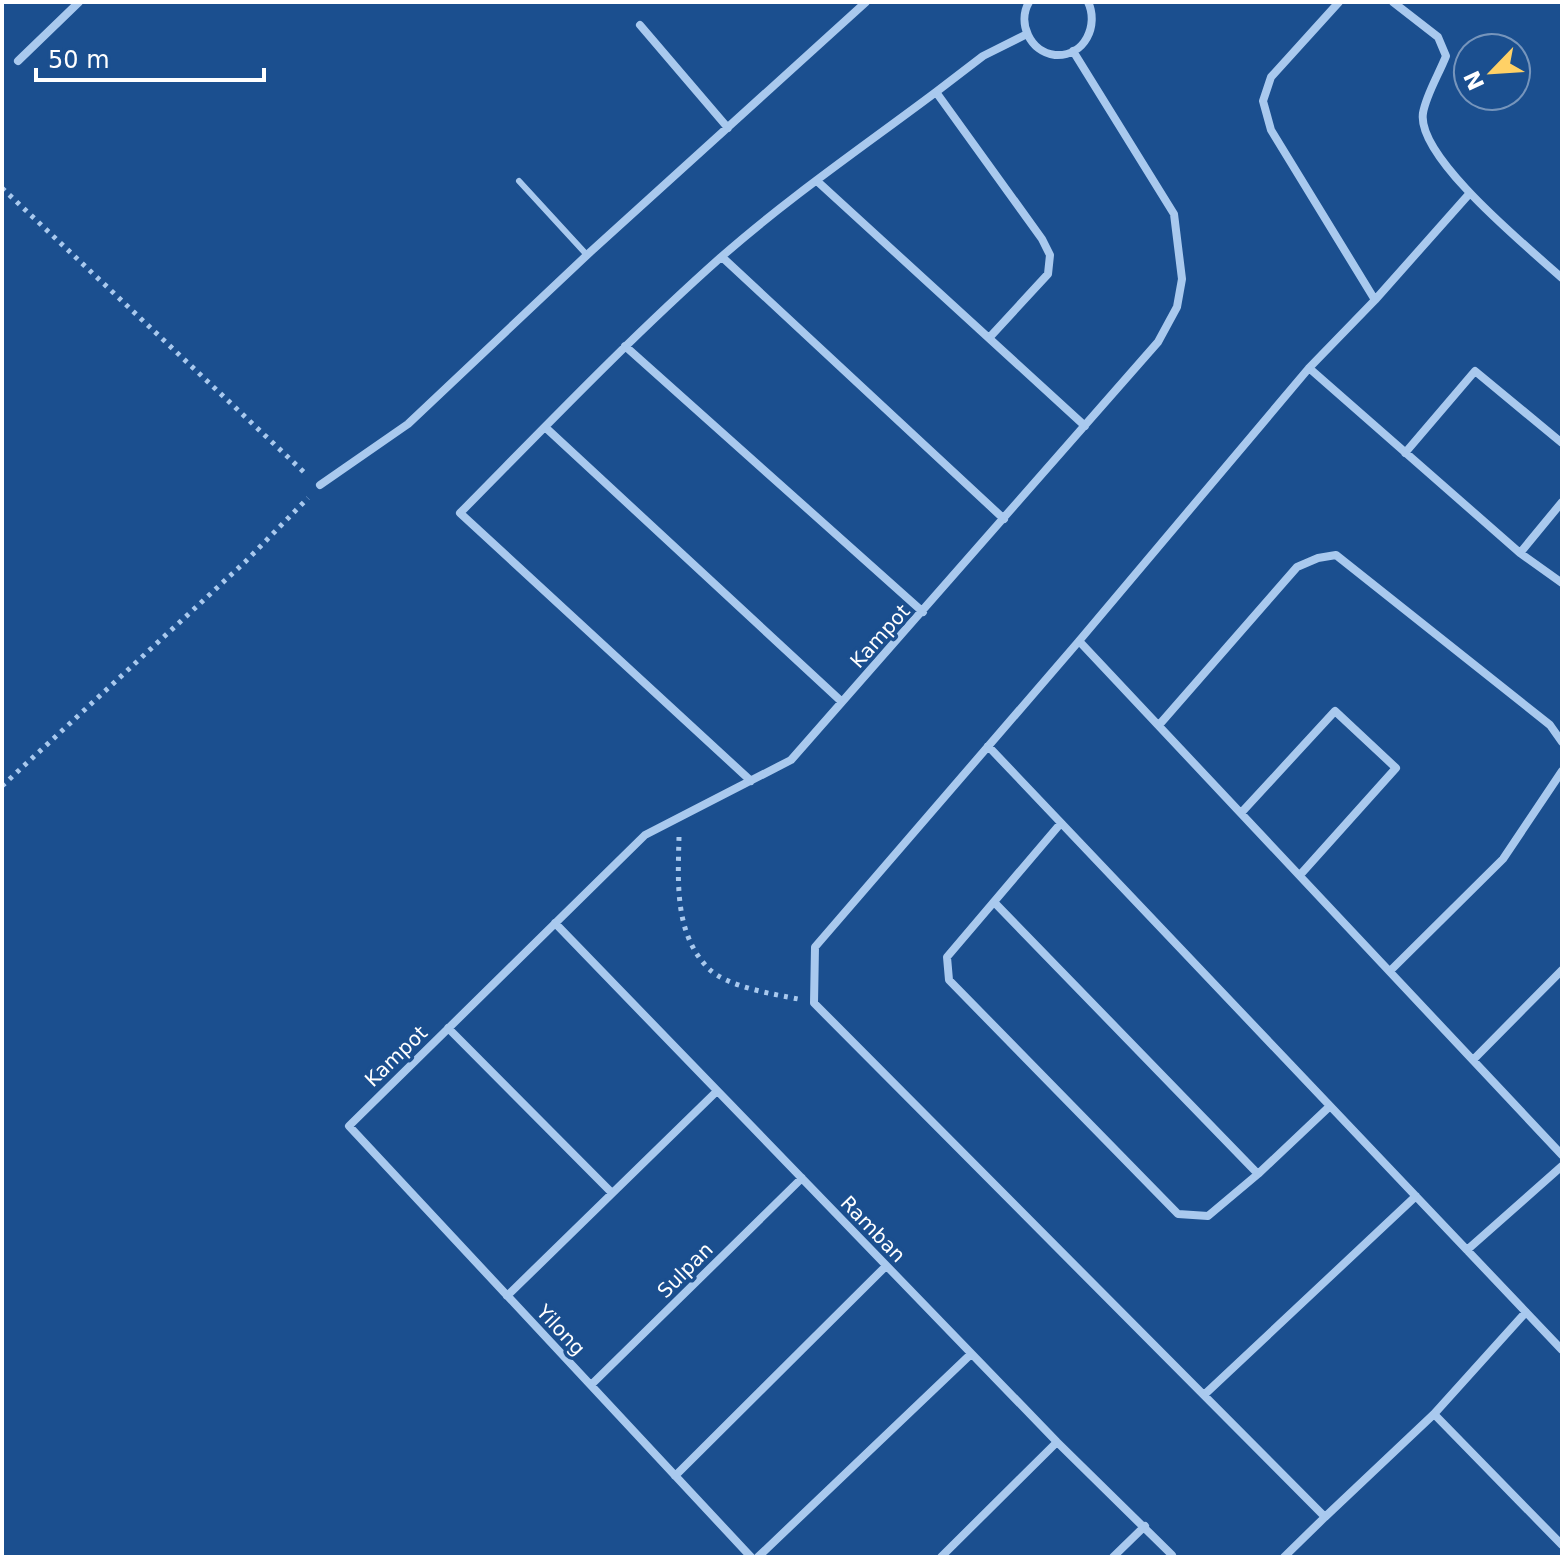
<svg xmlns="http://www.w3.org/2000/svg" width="1564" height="1559" font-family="'DejaVu Sans',sans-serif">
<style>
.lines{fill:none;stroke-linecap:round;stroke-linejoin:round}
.path{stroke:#a9c9ee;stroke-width:5;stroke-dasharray:4 6;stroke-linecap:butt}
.lane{stroke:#a9c9ee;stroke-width:6}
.street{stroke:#a9c9ee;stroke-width:8}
.labels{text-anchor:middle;stroke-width:7;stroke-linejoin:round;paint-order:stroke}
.street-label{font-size:20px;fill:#fff;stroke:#1b4f8f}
</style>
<rect width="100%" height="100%" fill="#1b4f8f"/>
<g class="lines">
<!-- path -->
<path class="path" d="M 2,188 L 307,475
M 2,786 L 245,562 L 308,498
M 679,837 C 678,882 674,934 709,969 C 728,987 773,994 798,999"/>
<!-- lane -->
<path class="lane" d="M 519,181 L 587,255"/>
<!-- street -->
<path class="street" d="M 1029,2 C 1017,23 1030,52 1055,55 C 1085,57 1099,25 1088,2
M 1339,2 L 1271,77 L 1263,101 L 1271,130 L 1375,300
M 1393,2 L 1438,37 L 1446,56 C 1439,74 1426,95 1423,113 C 1416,157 1530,249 1562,278
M 640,25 L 728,128
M 18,61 L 79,2
M 817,181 L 1085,426
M 1470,193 L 1375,300 L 1309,368 L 1079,641 L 815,947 L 814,1003 L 1325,1517 L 1434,1414 L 1526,1312
M 722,257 L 1004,519
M 989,338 L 1048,274 L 1050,255 L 1042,239 L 936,92 L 983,56 L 1027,34
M 625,346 L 923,612
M 1309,368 L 1520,553 L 1562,583
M 545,427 L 842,702
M 1405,453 L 1475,371 L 1562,443
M 320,485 L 408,424 L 587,255 L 866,2
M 1520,553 L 1562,502
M 1079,641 L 1562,1155
M 1159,725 L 1297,567 L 1318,558 L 1336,555 L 1550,725 L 1562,742
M 988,746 L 1562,1350
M 751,781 L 460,513 C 545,427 629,339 720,258 C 788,198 864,146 936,92
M 1241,813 L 1335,711 L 1396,768 L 1300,875
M 1061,823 L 947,957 L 949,980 L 1178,1214 L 1208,1216 L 1258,1174 L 1330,1106
M 994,902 L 1258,1174
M 555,923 L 1057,1442 L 1172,1555
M 1390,971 L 1503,859 L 1562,771
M 448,1028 L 612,1193
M 1473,1060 L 1562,970
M 1467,1250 L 1562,1166
M 507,1296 L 717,1091
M 591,1385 L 802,1178
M 1204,1395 L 1416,1196
M 1434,1414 L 1562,1545
M 675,1476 L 886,1266
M 751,1557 L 349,1126 L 645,835 L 791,760 L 1158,342 L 1177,307 L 1182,279 L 1174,214 L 1073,51
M 758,1557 L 971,1354
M 941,1557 L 1057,1442
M 1113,1557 L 1145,1526
M 1284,1557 L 1325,1517"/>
</g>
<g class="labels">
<!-- street labels -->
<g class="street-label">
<text transform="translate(880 636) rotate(-48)" y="7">Kampot</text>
<text transform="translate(396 1056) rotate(-44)" y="7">Kampot</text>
<text transform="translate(873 1229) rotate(46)" y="7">Ramban</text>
<text transform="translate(685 1270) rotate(-45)" y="7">Sulpan</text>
<text transform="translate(561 1330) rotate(47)" y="7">Yilong</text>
</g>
</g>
<!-- border -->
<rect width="1564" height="1559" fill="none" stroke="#ffffff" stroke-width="8"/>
<!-- north arrow -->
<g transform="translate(1492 72) rotate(245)"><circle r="38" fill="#1b4f8f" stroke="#7695bc" stroke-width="2"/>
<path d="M0-6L14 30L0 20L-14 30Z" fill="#ffd166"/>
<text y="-12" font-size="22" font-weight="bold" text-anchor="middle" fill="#ffffff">N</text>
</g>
<!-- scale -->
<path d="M36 68v12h228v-12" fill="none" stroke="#ffffff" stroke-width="4"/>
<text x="48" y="68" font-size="24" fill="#ffffff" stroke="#1b4f8f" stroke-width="6" paint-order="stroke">50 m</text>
</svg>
